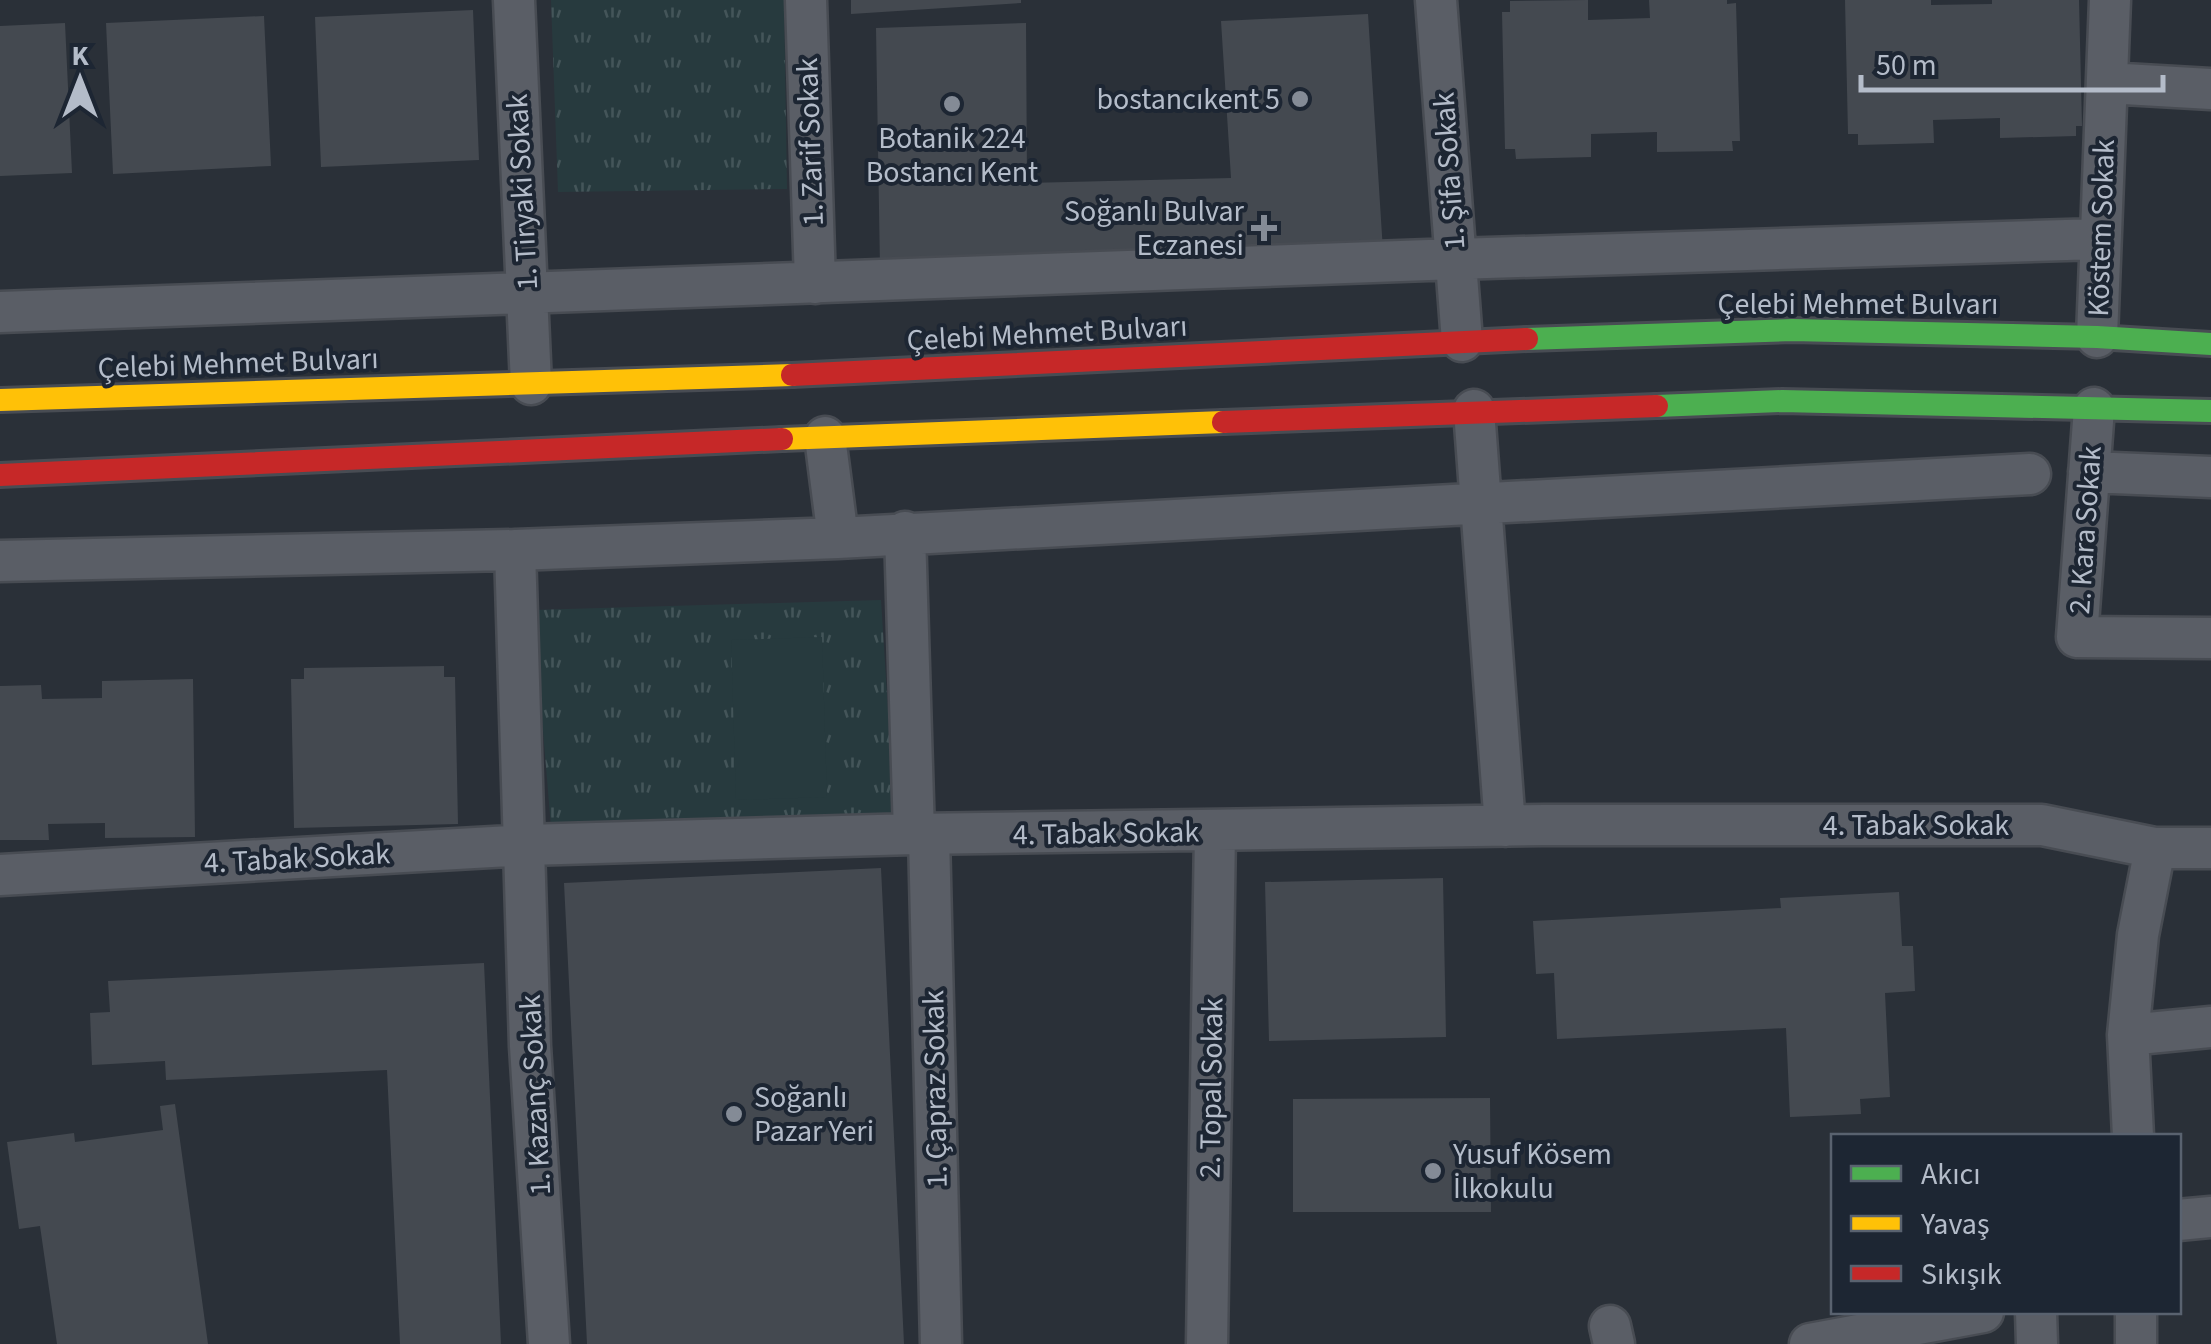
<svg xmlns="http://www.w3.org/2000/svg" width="2211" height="1344" font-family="'Source Sans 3',sans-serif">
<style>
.park{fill:url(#park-tufts)}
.garden{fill:#273a3e}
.building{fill:#444950}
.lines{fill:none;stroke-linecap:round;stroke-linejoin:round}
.street-casing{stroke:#484c53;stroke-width:45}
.fast-casing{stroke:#484c53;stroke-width:28}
.slow-casing{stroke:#484c53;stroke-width:28}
.jam-casing{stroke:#484c53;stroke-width:28}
.street{stroke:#5a5e66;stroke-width:40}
.fast{stroke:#4caf50;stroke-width:22}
.slow{stroke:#ffc107;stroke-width:22}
.jam{stroke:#c62828;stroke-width:22}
.poi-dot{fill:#848b96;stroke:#1d2633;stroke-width:4}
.labels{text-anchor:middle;stroke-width:8;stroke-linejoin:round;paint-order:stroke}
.poi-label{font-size:30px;fill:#b4bcc9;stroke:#1d2633;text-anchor:end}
.street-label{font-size:30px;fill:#b4bcc9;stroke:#1d2633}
</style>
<defs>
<pattern id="park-tufts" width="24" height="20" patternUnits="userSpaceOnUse" patternTransform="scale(2.5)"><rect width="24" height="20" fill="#273a3e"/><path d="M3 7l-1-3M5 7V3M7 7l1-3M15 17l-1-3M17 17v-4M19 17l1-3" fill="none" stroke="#445559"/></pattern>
</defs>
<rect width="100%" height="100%" fill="#2a3038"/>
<!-- park -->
<path class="park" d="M 551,0 L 784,0 L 787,189 L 558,192 Z
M 881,600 L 895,821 L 551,827 L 533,610 Z"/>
<!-- garden -->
<path class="garden" d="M 822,637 L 827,797 L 736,800 L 731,640 Z"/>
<!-- building -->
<path class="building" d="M 851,0 L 1021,0 L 1021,3 L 851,14 Z
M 1588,0 L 1588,20 L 1650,18 L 1649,0 L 1727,0 L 1727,4 L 1736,3 L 1740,141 L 1732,141 L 1733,151 L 1657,152 L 1657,132 L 1591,134 L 1591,157 L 1516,159 L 1515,149 L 1505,149 L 1502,12 L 1510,12 L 1510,1 Z
M 1845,0 L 1931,0 L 1931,5 L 1992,4 L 1992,0 L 2079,0 L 2082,126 L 2076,126 L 2076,136 L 2000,138 L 2000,118 L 1933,120 L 1934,143 L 1858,145 L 1858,134 L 1848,134 Z
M 473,10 L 479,160 L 321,167 L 315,17 Z
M 1368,14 L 1383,251 L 880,268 L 876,28 L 1026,23 L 1027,183 L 1231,178 L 1221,21 Z
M 264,16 L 271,166 L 113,174 L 106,23 Z
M 65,23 L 72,173 L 0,176 L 0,26 Z
M 444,666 L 444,677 L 455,677 L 458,824 L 294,828 L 291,679 L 304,679 L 304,668 Z
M 193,679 L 195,837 L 105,838 L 105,823 L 48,824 L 49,840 L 0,840 L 0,686 L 41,685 L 42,699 L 102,698 L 102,681 Z
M 881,868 L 904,1344 L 587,1344 L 564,883 Z
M 1443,878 L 1446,1037 L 1269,1041 L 1265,882 Z
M 1899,892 L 1902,946 L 1913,946 L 1915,991 L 1885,993 L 1890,1097 L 1860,1099 L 1861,1114 L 1790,1117 L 1786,1028 L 1557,1039 L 1554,973 L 1536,974 L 1533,921 L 1781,908 L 1780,898 Z
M 484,963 L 501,1344 L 400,1344 L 387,1070 L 166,1080 L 165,1061 L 92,1065 L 90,1013 L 110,1012 L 108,981 Z
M 1490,1098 L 1491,1212 L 1293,1212 L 1293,1099 Z
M 175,1104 L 208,1344 L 57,1344 L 40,1226 L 19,1229 L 7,1142 L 74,1133 L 75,1142 L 163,1130 L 160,1106 Z"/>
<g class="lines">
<defs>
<path id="street" d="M 514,0 L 531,384
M 806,0 L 815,283
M 1436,0 L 1462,341
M 2107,83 L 2211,89
M 0,312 L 1456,259 L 2100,239
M 2097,337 L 2110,0
M 2094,408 L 2077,637 L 2211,638
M 1474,410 L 1505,826
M 825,437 L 838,538
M 2089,472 L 2211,477
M 905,532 L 914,834
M 515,550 L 530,1046 L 549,1344
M 0,561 L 515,550 L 838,538 L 2030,474
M 929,835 L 941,1344
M 0,875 L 526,845 L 914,834 L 1544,825 L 2042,825 L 2155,848 L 2211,848
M 2128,1035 L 2211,1027
M 2133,1136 L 2128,1035 L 2138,935 L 2155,848
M 2178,1220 L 2211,1217
M 2036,1312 L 2037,1344
M 1610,1326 L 1614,1344
M 1207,1344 L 1215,832
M 1810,1344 L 1983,1312
M 2136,1344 L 2136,1312"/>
<path id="fast" d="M 1527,339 L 1792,330 L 2097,337 L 2211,344
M 1657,406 L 1782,401 L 2211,411"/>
<path id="slow" d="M 0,400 L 792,375
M 782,439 L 1223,422"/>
<path id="jam" d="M 792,375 L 1527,339
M 1223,422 L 1657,406
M 0,475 L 782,439"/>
</defs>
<!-- street casing -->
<use href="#street" class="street-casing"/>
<!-- fast casing -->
<use href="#fast" class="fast-casing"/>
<!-- slow casing -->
<use href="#slow" class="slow-casing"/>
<!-- jam casing -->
<use href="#jam" class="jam-casing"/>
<!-- street -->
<use href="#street" class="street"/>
<!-- fast -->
<use href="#fast" class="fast"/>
<!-- slow -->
<use href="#slow" class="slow"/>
<!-- jam -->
<use href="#jam" class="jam"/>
</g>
<!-- markers -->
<g class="poi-dot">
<circle cx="1300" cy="99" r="10"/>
<circle cx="952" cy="104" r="10"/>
<path d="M1259 213h10v10h10v10h-10v10h-10v-10h-10v-10h10z"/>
<circle cx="734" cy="1114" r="10"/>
<circle cx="1433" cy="1171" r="10"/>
</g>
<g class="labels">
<!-- poi labels -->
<g class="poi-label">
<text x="1280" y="109">bostancıkent 5</text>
<text x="952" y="148" text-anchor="middle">Botanik 224<tspan x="952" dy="34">Bostancı Kent</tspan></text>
<text x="1244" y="221">Soğanlı Bulvar<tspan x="1244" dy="34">Eczanesi</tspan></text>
<text x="754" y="1107" text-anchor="start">Soğanlı<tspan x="754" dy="34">Pazar Yeri</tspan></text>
<text x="1453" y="1164" text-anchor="start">Yusuf Kösem<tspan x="1453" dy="34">İlkokulu</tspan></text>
</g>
<!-- street labels -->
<g class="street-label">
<text transform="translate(810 142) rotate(-92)" y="10">1. Zarif Sokak</text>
<text transform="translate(1449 171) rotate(-94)" y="10">1. Şifa Sokak</text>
<text transform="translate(522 192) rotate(-93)" y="10">1. Tiryaki Sokak</text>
<text transform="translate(2101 228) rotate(-88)" y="10">Köstem Sokak</text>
<text x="1858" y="314">Çelebi Mehmet Bulvarı</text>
<text transform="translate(1047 333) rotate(-3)" y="10">Çelebi Mehmet Bulvarı</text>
<text transform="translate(238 363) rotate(-2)" y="10">Çelebi Mehmet Bulvarı</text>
<text transform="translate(2085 530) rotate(-86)" y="10">2. Kara Sokak</text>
<text x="1916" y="835">4. Tabak Sokak</text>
<text transform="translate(1106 833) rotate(-1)" y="10">4. Tabak Sokak</text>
<text transform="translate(297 858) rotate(-3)" y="10">4. Tabak Sokak</text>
<text transform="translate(1211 1088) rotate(-89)" y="10">2. Topal Sokak</text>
<text transform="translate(935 1089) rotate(-91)" y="10">1. Çapraz Sokak</text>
<text transform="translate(535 1095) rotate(-93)" y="10">1. Kazanç Sokak</text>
</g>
</g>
<!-- legend -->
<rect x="1831" y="1134" width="350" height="180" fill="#1d2633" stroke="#59626f" stroke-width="2.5"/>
<rect x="1851" y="1166" width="50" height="15" fill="#4caf50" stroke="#59626f" stroke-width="2.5"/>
<text x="1921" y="1184" font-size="30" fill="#b4bcc9">Akıcı</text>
<rect x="1851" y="1216" width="50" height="15" fill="#ffc107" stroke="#59626f" stroke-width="2.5"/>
<text x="1921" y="1234" font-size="30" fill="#b4bcc9">Yavaş</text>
<rect x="1851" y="1266" width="50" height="15" fill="#c62828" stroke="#59626f" stroke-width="2.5"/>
<text x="1921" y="1284" font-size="30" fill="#b4bcc9">Sıkışık</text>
<!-- north arrow -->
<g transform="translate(80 80)" stroke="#1d2633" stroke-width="8" paint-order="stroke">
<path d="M0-8L18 38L0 25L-18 38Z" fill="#b4bcc9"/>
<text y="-15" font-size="28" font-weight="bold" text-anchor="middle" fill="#b4bcc9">K</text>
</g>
<!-- scale -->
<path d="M1861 75v15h302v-15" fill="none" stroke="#b4bcc9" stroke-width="5"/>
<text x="1876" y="75" font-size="30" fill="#b4bcc9" stroke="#1d2633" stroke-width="8" paint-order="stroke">50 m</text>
</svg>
